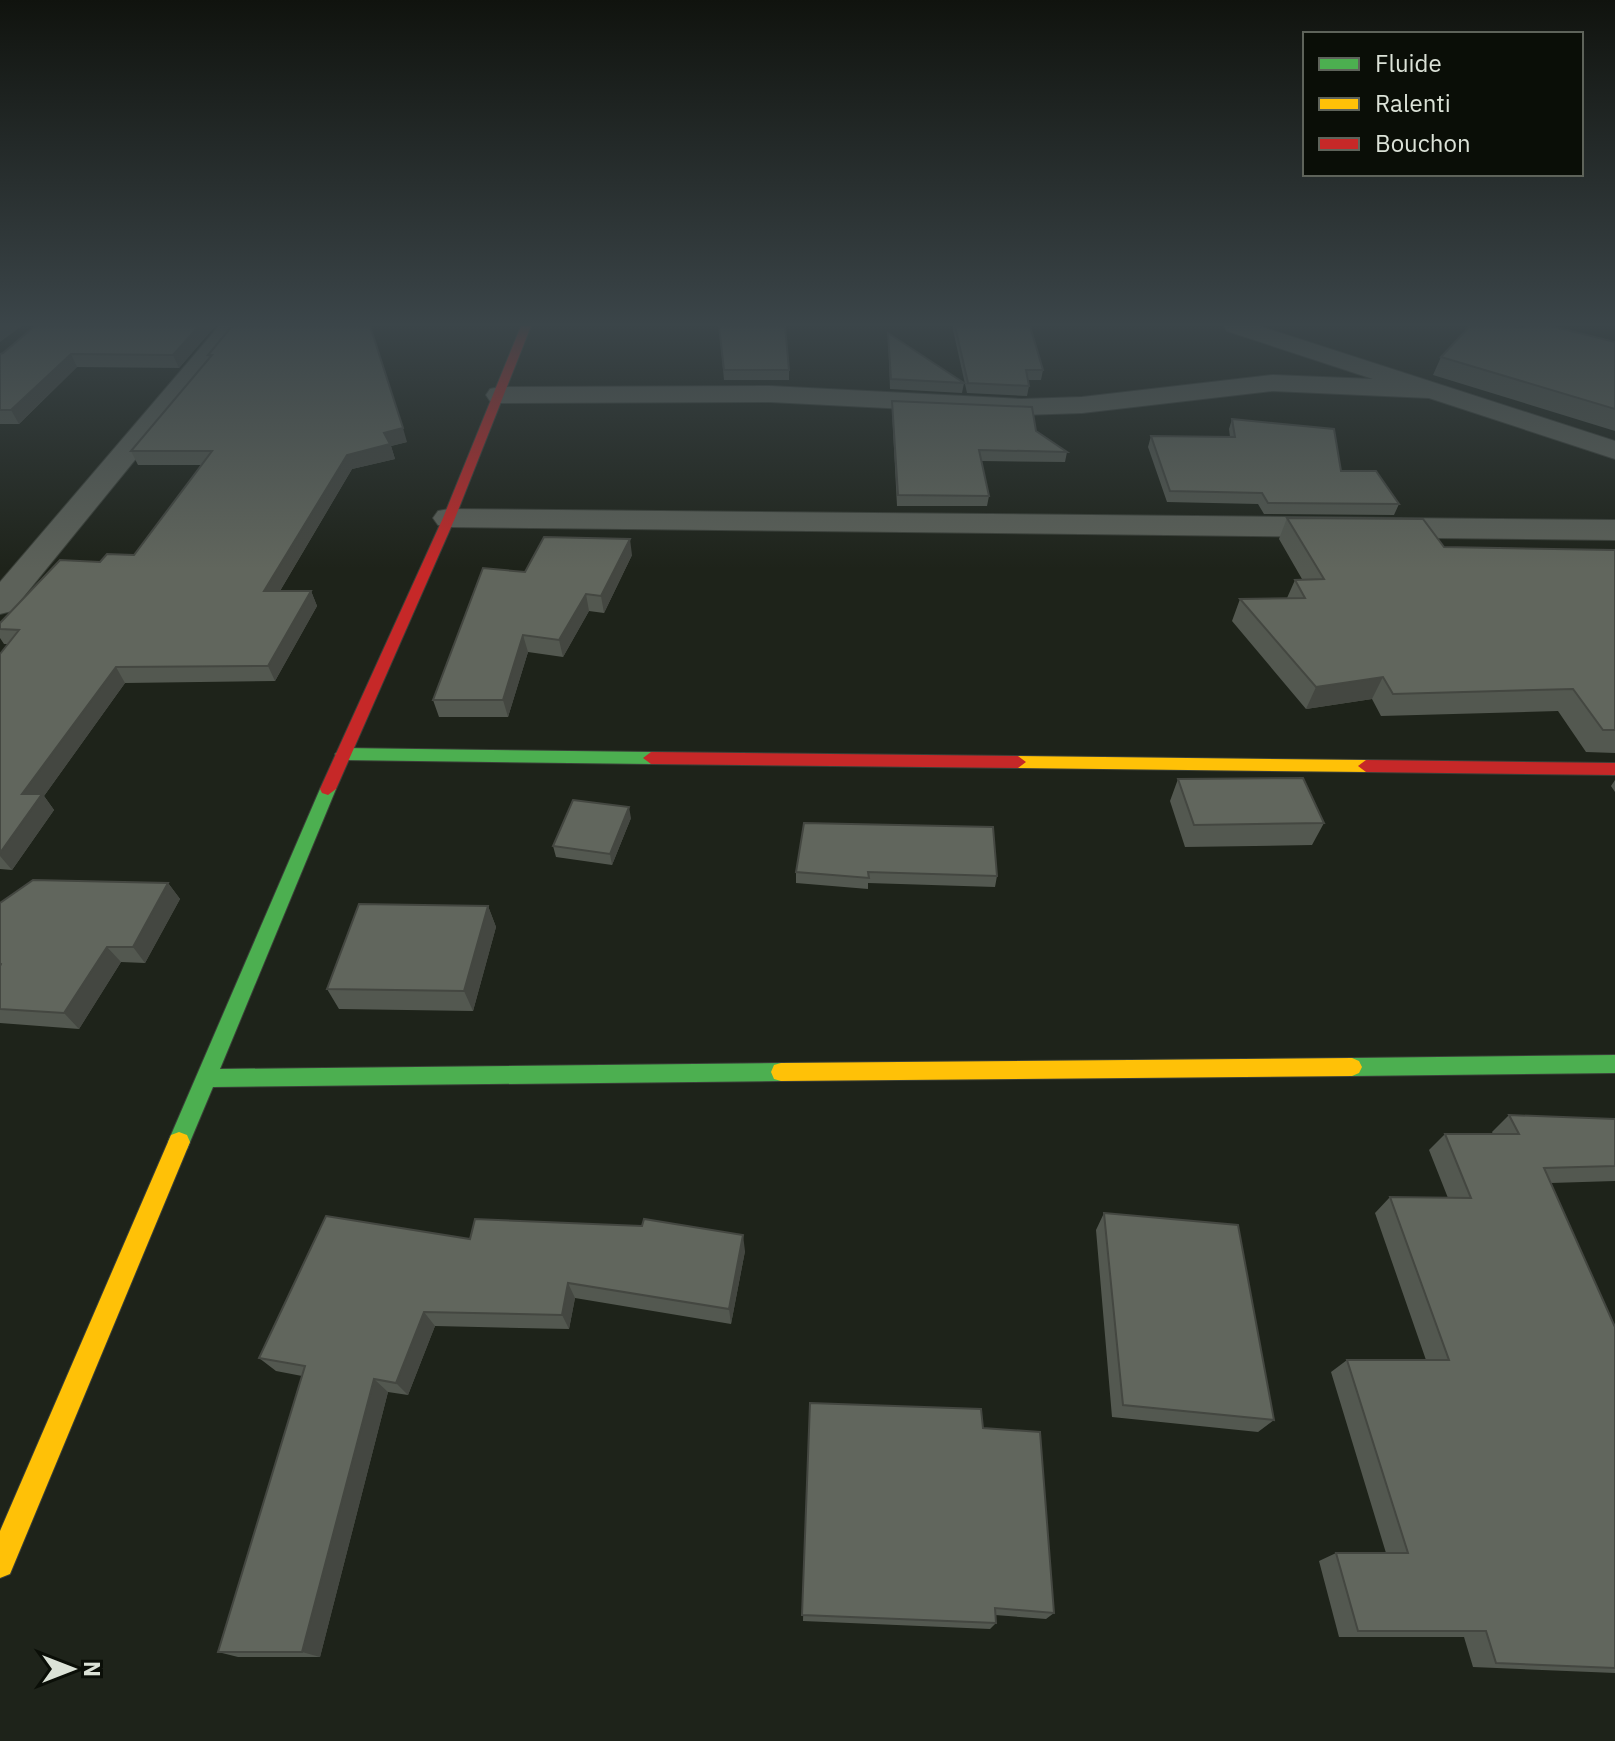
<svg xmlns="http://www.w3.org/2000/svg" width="1615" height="1741" font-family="'IBM Plex Sans',sans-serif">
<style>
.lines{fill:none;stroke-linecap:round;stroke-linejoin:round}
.street-casing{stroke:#3a3f38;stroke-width:2}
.fast-casing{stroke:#3a3f38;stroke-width:2}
.slow-casing{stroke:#3a3f38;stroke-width:2}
.jam-casing{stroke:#3a3f38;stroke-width:2}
.street{fill:#5c6159;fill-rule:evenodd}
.fast{fill:#4caf50;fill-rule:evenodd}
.slow{fill:#ffc107;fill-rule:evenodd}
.jam{fill:#c62828;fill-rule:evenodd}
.wall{fill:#535850}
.shaded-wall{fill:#444741}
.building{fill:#61665d;stroke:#444741;stroke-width:2}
</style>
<rect width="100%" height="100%" fill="#1e231a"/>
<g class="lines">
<defs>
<path id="street" d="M 219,326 L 244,326 L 12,611 L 0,614 L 0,582 Z
M 1224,326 L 1259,326 L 1615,441 L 1615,459 L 1429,398 L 1273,391 L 1082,413 L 1022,415 L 770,402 L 499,403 L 490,401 L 486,395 L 490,389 L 499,387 L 770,386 L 1022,399 L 1082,397 L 1273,375 L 1373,379 L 1227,331 Z
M 449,509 L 1615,520 L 1615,540 L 449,527 L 438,525 L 433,518 L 438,511 Z"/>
<path id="fast" d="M 343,748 L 651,752 L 659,758 L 651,764 L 343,760 L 335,754 Z
M 328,783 L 336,789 L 220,1069 L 781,1063 L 788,1065 L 791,1072 L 788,1079 L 781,1081 L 213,1087 L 187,1149 L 179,1152 L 171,1149 L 168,1142 L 320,789 Z
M 1615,1055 L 1615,1073 L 1352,1076 L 1345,1073 L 1342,1067 L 1345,1061 L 1352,1058 Z"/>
<path id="slow" d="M 1018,756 L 1366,760 L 1374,766 L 1366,772 L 1018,768 L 1010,762 Z
M 1352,1058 L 1359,1061 L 1362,1067 L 1359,1073 L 1352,1076 L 781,1081 L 774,1079 L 771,1072 L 774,1065 L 781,1063 Z
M 179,1132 L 187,1135 L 190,1142 L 10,1574 L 0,1578 L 0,1531 L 168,1142 L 171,1135 Z"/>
<path id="jam" d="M 521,326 L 531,326 L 455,518 L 336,789 L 328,795 L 322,793 L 320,789 L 443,518 Z
M 651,752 L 1018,756 L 1026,762 L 1018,768 L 651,764 L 643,758 Z
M 1366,760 L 1615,763 L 1615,775 L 1366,772 L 1358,766 Z"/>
</defs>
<!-- street casing -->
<use href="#street" class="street-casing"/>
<!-- fast casing -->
<use href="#fast" class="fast-casing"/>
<!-- slow casing -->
<use href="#slow" class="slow-casing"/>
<!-- jam casing -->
<use href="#jam" class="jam-casing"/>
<!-- street -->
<use href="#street" class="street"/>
<!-- fast -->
<use href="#fast" class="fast"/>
<!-- slow -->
<use href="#slow" class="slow"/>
<!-- jam -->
<use href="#jam" class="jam"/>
</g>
<!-- wall -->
<path class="wall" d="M 215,326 L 179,368 L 77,367 L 19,424 L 0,424 L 0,354 Z
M 232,326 L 407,442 L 391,446 L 395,459 L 352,469 L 280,591 L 311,591 L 317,606 L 275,681 L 125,683 L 44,796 L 54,810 L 12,870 L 0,869 L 0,654 L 8,644 L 4,644 L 0,638 L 0,623 L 100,562 L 134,555 L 201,465 L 138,465 L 131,451 L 209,359 L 208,355 Z
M 719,326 L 789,370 L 789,380 L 724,380 Z
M 953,326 L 1030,326 L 1043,370 L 1041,380 L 1028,380 L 1029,386 L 1027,396 L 967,393 L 953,330 Z
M 1524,328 L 1615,342 L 1615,431 L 1433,375 L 1441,357 Z
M 888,333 L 964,383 L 962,393 L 890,389 Z
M 892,401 L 1036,431 L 1067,452 L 1065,462 L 981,461 L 989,496 L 987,506 L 897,506 L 892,411 Z
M 1232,419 L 1341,471 L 1399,504 L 1394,515 L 1264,514 L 1258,504 L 1167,502 L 1148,447 L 1151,436 L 1230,437 L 1229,429 Z
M 1287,518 L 1444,547 L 1615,550 L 1615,753 L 1586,752 L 1558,711 L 1381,716 L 1372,699 L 1306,709 L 1232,621 L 1240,599 L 1287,598 L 1295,580 L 1302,579 L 1279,539 Z
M 632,555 L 604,613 L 589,611 L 563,657 L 528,652 L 508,717 L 439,717 L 433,700 L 525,572 Z
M 1178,779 L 1324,823 L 1312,845 L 1185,847 L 1170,801 Z
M 1615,780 L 1615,792 L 1611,786 Z
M 631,818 L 612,865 L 556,857 L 553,846 Z
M 804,823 L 997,876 L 995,887 L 868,883 L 868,889 L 796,883 L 796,872 Z
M 168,883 L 180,899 L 145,963 L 121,962 L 79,1029 L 0,1023 L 0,903 Z
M 488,906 L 496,927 L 473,1011 L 339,1009 L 327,989 Z
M 1509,1115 L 1615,1119 L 1615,1181 L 1551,1183 L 1615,1327 L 1615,1673 L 1473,1667 L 1464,1637 L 1339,1637 L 1319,1561 L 1336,1553 L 1386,1553 L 1331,1372 L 1347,1360 L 1426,1360 L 1375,1213 L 1390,1197 L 1448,1198 L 1429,1150 L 1445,1134 L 1493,1134 L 1492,1132 Z
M 1104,1213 L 1274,1420 L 1258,1432 L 1112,1417 L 1096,1230 Z
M 470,1239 L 745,1251 L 731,1324 L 575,1298 L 569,1329 L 435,1326 L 408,1395 L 388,1392 L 320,1657 L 238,1657 L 218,1652 L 302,1376 L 276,1371 L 259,1358 Z
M 810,1403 L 983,1428 L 1054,1613 L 1046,1619 L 995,1615 L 996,1623 L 990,1629 L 803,1621 Z"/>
<!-- shaded-wall -->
<path class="shaded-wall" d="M 0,326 L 22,326 L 0,342 Z
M 199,326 L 215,326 L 179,368 L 173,355 Z
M 71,354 L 77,367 L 19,424 L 11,410 Z
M 403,428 L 407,442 L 391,446 L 395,459 L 352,469 L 271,606 L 264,591 L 347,455 L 384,433 Z
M 630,539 L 632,555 L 604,613 L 601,596 Z
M 311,591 L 317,606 L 275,681 L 268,666 Z
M 586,594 L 589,611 L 563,657 L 559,640 Z
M 523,635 L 528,652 L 508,717 L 503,700 Z
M 116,667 L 125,683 L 44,796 L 54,810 L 12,870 L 0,856 L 0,853 L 22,794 Z
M 1383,677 L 1372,699 L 1306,709 L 1316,687 Z
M 629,807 L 631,818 L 612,865 L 610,854 Z
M 168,883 L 180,899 L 145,963 L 133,947 Z
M 488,906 L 496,927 L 473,1011 L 464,991 Z
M 107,947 L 121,962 L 79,1029 L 64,1013 Z
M 743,1235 L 745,1251 L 731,1324 L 729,1309 Z
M 568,1283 L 575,1298 L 569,1329 L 562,1315 Z
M 424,1312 L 435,1326 L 408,1395 L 396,1383 Z
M 374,1379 L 388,1392 L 320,1657 L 302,1652 Z"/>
<!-- building -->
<path class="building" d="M 35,326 L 199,326 L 173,355 L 71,354 L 11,410 L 0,410 L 0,354 L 3,353 Z
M 232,326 L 370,326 L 403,428 L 384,433 L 390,444 L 347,455 L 264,591 L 311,591 L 268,666 L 116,667 L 22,794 L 42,794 L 0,853 L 0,654 L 19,630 L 0,629 L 0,623 L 60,560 L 100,562 L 107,554 L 134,555 L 212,451 L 131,451 L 212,355 L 208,355 Z
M 719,326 L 785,326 L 789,370 L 724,370 Z
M 955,326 L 1030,326 L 1043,370 L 1026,370 L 1029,386 L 968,383 Z
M 1470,326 L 1513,326 L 1524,328 L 1527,326 L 1551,326 L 1615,342 L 1615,409 L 1441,357 Z
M 888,333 L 964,383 L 891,379 Z
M 892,401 L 1032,407 L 1036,431 L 1067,452 L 979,450 L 989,496 L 898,495 Z
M 1232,419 L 1334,429 L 1341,471 L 1376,471 L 1399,504 L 1268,503 L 1262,493 L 1170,491 L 1151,436 L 1235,437 Z
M 1287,518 L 1423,519 L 1444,547 L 1615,550 L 1615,730 L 1603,730 L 1573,689 L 1393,694 L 1383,677 L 1316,687 L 1240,599 L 1305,598 L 1295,580 L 1324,579 Z
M 544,537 L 630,539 L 601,596 L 586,594 L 559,640 L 523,635 L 503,700 L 433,700 L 483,568 L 525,572 Z
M 1303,778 L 1324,823 L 1194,825 L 1178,779 Z
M 573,800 L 629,807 L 610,854 L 553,846 Z
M 804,823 L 993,827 L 997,876 L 868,872 L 869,878 L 796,872 Z
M 33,880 L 168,883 L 133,947 L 107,947 L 64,1013 L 0,1009 L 0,966 L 1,964 L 0,963 L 0,903 Z
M 359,904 L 488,906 L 464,991 L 327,989 Z
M 1509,1115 L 1615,1119 L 1615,1166 L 1544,1168 L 1615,1327 L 1615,1668 L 1496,1663 L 1486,1631 L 1358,1631 L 1336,1553 L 1408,1553 L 1347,1360 L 1449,1360 L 1390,1197 L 1471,1198 L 1445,1134 L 1519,1134 Z
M 1104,1213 L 1238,1225 L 1274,1420 L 1123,1405 Z
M 326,1216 L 470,1239 L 475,1219 L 642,1226 L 644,1219 L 743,1235 L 729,1309 L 568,1283 L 562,1315 L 424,1312 L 396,1383 L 374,1379 L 302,1652 L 218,1652 L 305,1366 L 259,1358 Z
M 810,1403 L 981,1409 L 983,1428 L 1040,1432 L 1054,1613 L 995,1608 L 996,1623 L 802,1615 Z"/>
<!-- sky -->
<linearGradient id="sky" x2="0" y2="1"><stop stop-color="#10130e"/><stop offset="0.57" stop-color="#3b4549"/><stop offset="1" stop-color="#3b4549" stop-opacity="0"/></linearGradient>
<rect width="1615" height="569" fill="url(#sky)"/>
<!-- legend -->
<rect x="1303" y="32" width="280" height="144" fill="#0a0e07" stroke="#5e635a" stroke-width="2"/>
<rect x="1319" y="58" width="40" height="12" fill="#4caf50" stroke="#5e635a" stroke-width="2"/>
<text x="1375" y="72" font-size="24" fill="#dbe2d7">Fluide</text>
<rect x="1319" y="98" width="40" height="12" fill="#ffc107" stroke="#5e635a" stroke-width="2"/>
<text x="1375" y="112" font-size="24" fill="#dbe2d7">Ralenti</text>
<rect x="1319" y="138" width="40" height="12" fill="#c62828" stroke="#5e635a" stroke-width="2"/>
<text x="1375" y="152" font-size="24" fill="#dbe2d7">Bouchon</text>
<!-- north arrow -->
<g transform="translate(72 1669) rotate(90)" stroke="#0a0e07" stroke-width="6" paint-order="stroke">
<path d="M0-6L14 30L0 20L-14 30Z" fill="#dbe2d7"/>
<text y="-12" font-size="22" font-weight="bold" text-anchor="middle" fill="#dbe2d7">N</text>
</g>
</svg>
